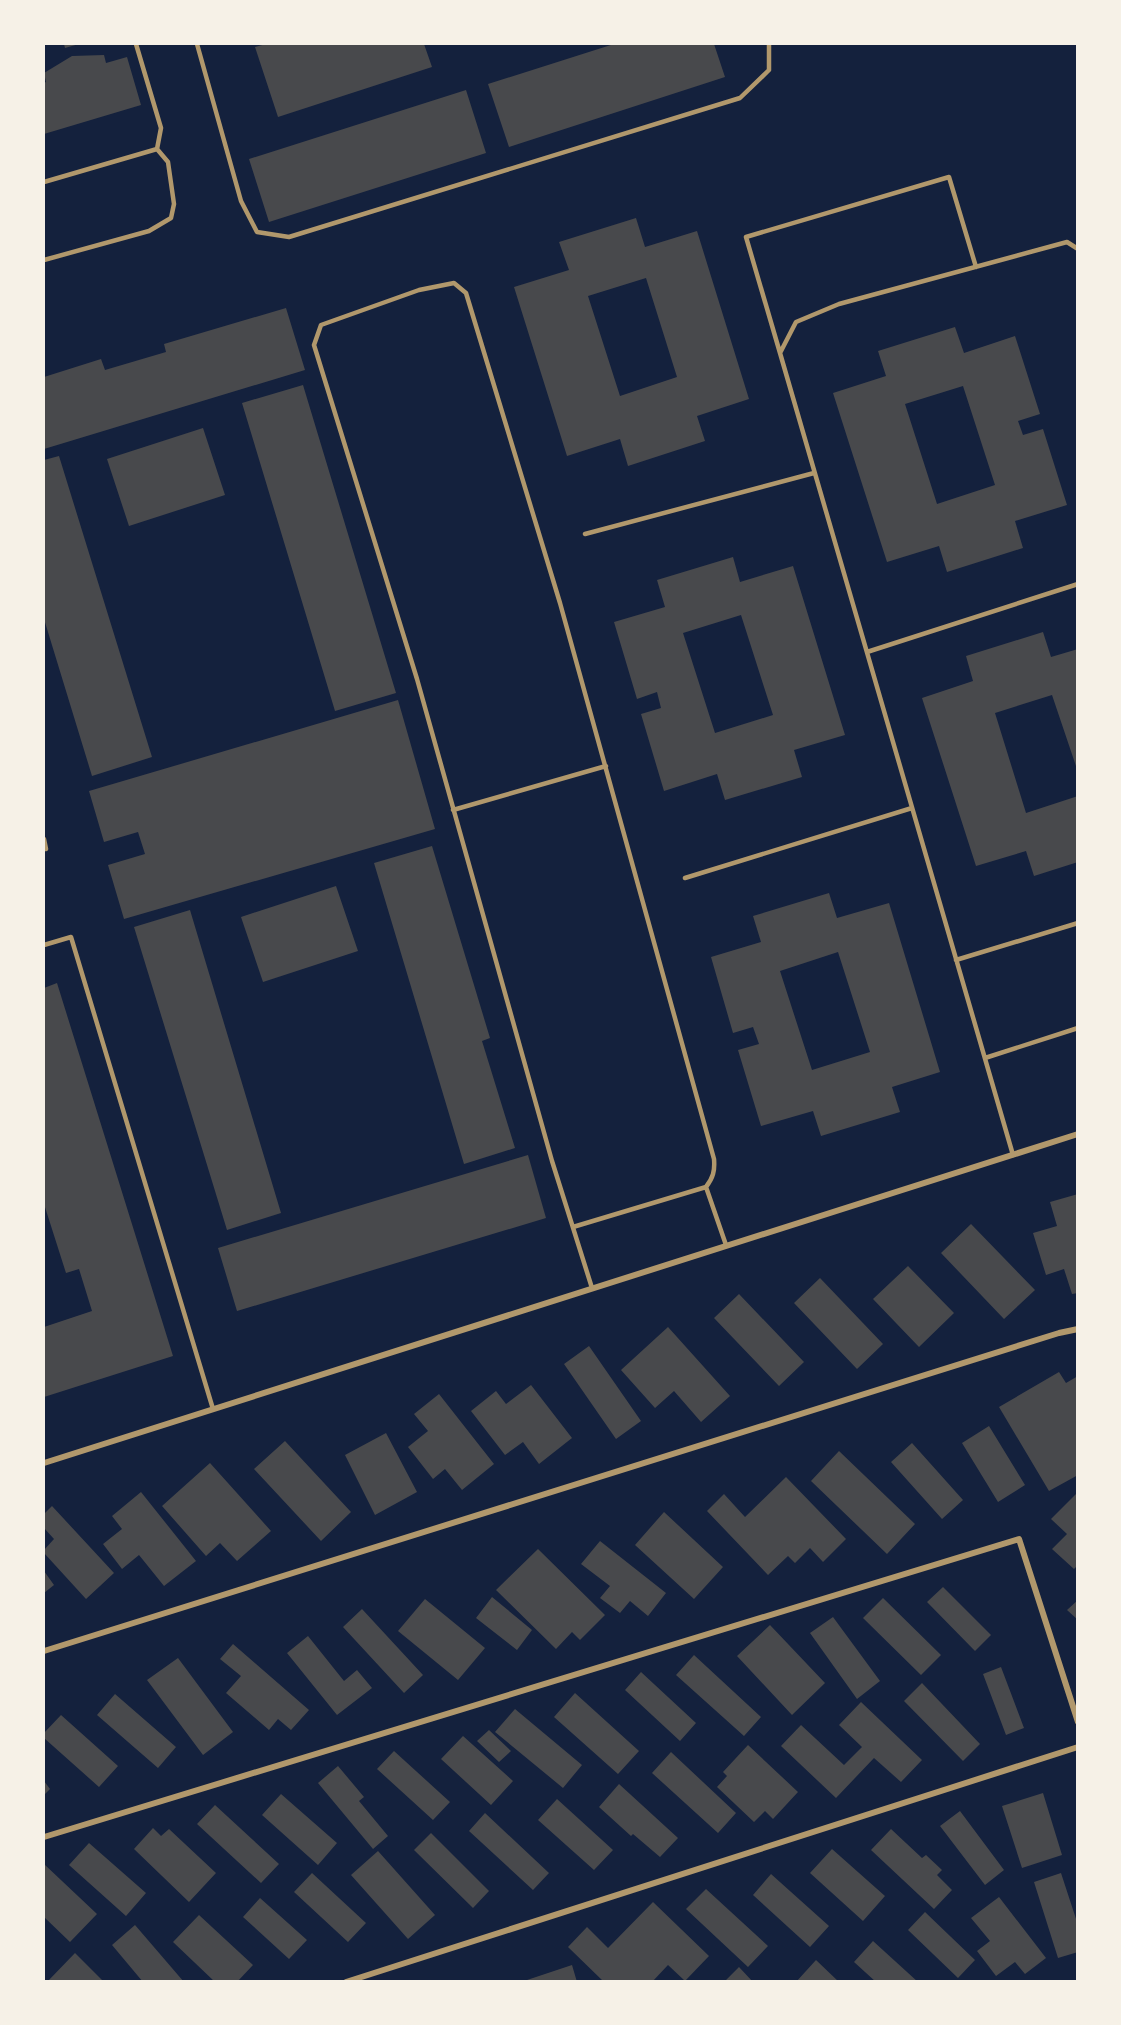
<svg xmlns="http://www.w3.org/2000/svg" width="1121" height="2025" font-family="'PT Sans Narrow',sans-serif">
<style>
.building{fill:#48494c;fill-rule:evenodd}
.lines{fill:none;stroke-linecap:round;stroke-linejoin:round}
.service{stroke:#b1986c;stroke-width:4.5}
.minor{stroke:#b1986c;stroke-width:6}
</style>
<rect width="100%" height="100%" fill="#14213d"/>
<!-- building -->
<path class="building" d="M 64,44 L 79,44 L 65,48 Z
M 266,44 L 424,44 L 432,67 L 278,117 L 255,47 Z
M 614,44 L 714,44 L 725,77 L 509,147 L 488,84 Z
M 104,55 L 106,63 L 127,57 L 141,105 L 44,134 L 44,83 L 46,82 L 44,73 L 72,56 Z
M 466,90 L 486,153 L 269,222 L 249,159 Z
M 636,218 L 645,247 L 697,231 L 749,399 L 697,416 L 705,441 L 628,466 L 620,439 L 567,456 L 514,287 L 569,270 L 559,242 ZM 646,278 L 677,377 L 620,396 L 588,296 Z
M 286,308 L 305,370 L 44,449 L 44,377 L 101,359 L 105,370 L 166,352 L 164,344 Z
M 955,327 L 964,353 L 1015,336 L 1040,414 L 1018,421 L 1023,435 L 1043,429 L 1067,505 L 1015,521 L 1023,548 L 947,572 L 939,546 L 887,562 L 833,393 L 886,376 L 878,351 ZM 963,386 L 995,485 L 937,504 L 905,404 Z
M 303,385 L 396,693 L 335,711 L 242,403 Z
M 203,428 L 225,495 L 129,526 L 107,459 Z
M 59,456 L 152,757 L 92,776 L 44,619 L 44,460 Z
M 733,557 L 740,582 L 793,566 L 845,735 L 794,750 L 802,777 L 725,800 L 717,774 L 664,791 L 641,714 L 661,708 L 657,692 L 637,699 L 614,622 L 665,607 L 657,580 ZM 741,615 L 773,715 L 715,733 L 683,633 Z
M 1043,632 L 1051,657 L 1078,649 L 1078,772 L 1052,695 L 995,713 L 1026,813 L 1078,796 L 1078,862 L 1034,876 L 1026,851 L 976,866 L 922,698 L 973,681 L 966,656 Z
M 398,700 L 435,829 L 124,919 L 108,865 L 145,854 L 138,832 L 104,842 L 89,791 Z
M 432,846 L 490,1038 L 482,1041 L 515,1148 L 464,1164 L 374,863 Z
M 336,886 L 358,951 L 263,982 L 241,917 Z
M 829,893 L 837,918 L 889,903 L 940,1072 L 892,1087 L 900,1112 L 821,1136 L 813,1111 L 761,1126 L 738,1050 L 759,1044 L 753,1027 L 733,1033 L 711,957 L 761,942 L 753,916 ZM 838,952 L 870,1052 L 812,1070 L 780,971 Z
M 190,910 L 281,1213 L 227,1230 L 134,927 Z
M 57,983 L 173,1356 L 44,1397 L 44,1327 L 92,1311 L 79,1269 L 66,1273 L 44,1204 L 44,988 Z
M 528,1155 L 546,1218 L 237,1311 L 218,1248 Z
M 1078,1194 L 1078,1293 L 1072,1294 L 1064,1269 L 1046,1275 L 1033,1233 L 1057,1226 L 1050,1202 Z
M 971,1224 L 1035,1290 L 1004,1319 L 941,1253 Z
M 908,1266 L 954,1313 L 919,1347 L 873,1299 Z
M 820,1278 L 883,1344 L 857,1369 L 794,1303 Z
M 739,1294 L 804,1362 L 779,1386 L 714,1318 Z
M 668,1327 L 730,1396 L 701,1422 L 674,1391 L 655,1408 L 621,1370 Z
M 589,1346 L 641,1421 L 616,1439 L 564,1364 Z
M 1059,1372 L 1066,1383 L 1078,1376 L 1078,1475 L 1049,1491 L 999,1407 Z
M 531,1385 L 572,1438 L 539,1464 L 523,1442 L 505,1455 L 471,1411 L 496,1391 L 506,1404 Z
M 439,1394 L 494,1464 L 462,1490 L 445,1469 L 433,1479 L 408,1447 L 428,1431 L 414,1414 Z
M 989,1426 L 1025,1485 L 998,1502 L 962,1443 Z
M 386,1433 L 417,1492 L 375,1515 L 345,1455 Z
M 285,1441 L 351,1512 L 321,1541 L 254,1469 Z
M 912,1443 L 963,1500 L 942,1519 L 891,1462 Z
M 839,1451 L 915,1524 L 887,1554 L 811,1481 Z
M 210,1463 L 271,1531 L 237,1561 L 220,1543 L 206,1556 L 162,1506 Z
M 786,1477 L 846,1539 L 823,1562 L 810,1548 L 795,1563 L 788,1556 L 768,1575 L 707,1511 L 724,1494 L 745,1517 Z
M 141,1492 L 196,1561 L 164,1586 L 139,1555 L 122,1569 L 103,1544 L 122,1529 L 112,1516 Z
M 1078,1492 L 1078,1565 L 1074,1569 L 1052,1549 L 1067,1534 L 1051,1519 Z
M 52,1506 L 114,1573 L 86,1599 L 44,1553 L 44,1550 L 54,1539 L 44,1528 L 44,1514 Z
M 664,1512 L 723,1567 L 694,1599 L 635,1545 Z
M 600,1541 L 666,1593 L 648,1616 L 630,1601 L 620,1613 L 600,1598 L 610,1586 L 581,1564 Z
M 538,1549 L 605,1615 L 580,1640 L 572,1632 L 556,1649 L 496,1590 Z
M 44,1571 L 54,1585 L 44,1593 Z
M 943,1587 L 991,1635 L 975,1651 L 927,1602 Z
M 492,1597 L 532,1630 L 517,1650 L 476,1618 Z
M 883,1598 L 941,1655 L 921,1675 L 863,1618 Z
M 425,1599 L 485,1648 L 458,1680 L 398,1631 Z
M 1078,1600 L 1078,1620 L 1067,1610 Z
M 362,1609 L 423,1675 L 404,1693 L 343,1627 Z
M 833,1617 L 880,1681 L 857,1699 L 810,1633 Z
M 770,1625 L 825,1683 L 792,1715 L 737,1656 Z
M 308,1636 L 344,1681 L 357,1670 L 372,1688 L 337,1715 L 287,1653 Z
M 233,1644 L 309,1710 L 291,1730 L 278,1719 L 269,1730 L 226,1693 L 241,1676 L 220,1659 Z
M 694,1655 L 761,1717 L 744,1736 L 676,1675 Z
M 178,1658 L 233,1732 L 203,1755 L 147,1680 Z
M 1001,1667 L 1024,1728 L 1006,1735 L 983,1674 Z
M 641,1672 L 696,1723 L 680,1741 L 625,1690 Z
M 922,1683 L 980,1744 L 963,1761 L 904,1701 Z
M 575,1693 L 639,1751 L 618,1774 L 554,1717 Z
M 115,1694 L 176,1747 L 158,1768 L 97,1715 Z
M 861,1702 L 922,1760 L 901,1782 L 874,1758 L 836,1798 L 781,1746 L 801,1725 L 844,1765 L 862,1747 L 839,1725 Z
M 515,1709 L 582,1765 L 563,1788 L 495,1732 Z
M 61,1715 L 118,1766 L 99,1787 L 44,1738 L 44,1733 Z
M 489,1730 L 511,1751 L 499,1762 L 477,1741 Z
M 463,1736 L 513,1781 L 491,1805 L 441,1759 Z
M 748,1745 L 798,1792 L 773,1819 L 765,1811 L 754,1822 L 717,1787 L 727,1776 L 723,1772 Z
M 394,1751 L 450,1802 L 433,1820 L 377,1769 Z
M 671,1752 L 736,1813 L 718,1833 L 652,1773 Z
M 338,1766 L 364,1797 L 359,1801 L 388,1836 L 373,1849 L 318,1783 Z
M 44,1781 L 50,1789 L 44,1795 Z
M 619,1784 L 678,1838 L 660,1857 L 633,1834 L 631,1836 L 599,1807 Z
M 1043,1793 L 1062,1855 L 1022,1868 L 1002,1806 Z
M 281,1794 L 337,1843 L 318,1865 L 262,1815 Z
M 557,1799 L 613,1850 L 594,1870 L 538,1820 Z
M 215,1805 L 279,1864 L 261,1883 L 197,1824 Z
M 960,1811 L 1004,1870 L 985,1885 L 940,1826 Z
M 485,1813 L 549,1873 L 533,1890 L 469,1831 Z
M 153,1828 L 161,1836 L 169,1829 L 216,1873 L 189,1902 L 134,1849 Z
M 891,1829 L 922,1858 L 926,1855 L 942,1870 L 937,1875 L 952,1890 L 934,1909 L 871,1850 Z
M 431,1833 L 489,1891 L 473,1908 L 414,1850 Z
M 89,1843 L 146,1893 L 126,1916 L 69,1865 Z
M 832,1849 L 885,1896 L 863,1921 L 810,1873 Z
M 378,1851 L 435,1915 L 408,1939 L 351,1875 Z
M 44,1864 L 97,1914 L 70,1942 L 44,1917 Z
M 312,1873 L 366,1923 L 348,1942 L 294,1892 Z
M 1061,1873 L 1078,1925 L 1078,1952 L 1058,1958 L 1034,1882 Z
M 771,1874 L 829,1926 L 810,1947 L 753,1895 Z
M 706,1889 L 768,1946 L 748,1967 L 686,1909 Z
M 999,1897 L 1046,1958 L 1025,1974 L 1015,1962 L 996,1976 L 977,1951 L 990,1941 L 971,1918 Z
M 260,1898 L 307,1940 L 289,1959 L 243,1917 Z
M 653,1902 L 709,1956 L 685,1981 L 668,1965 L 652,1982 L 604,1982 L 568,1947 L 587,1927 L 608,1948 Z
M 925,1912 L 975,1960 L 958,1978 L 908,1930 Z
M 199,1915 L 253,1965 L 237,1982 L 215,1982 L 173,1942 Z
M 135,1925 L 184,1982 L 143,1982 L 112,1945 Z
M 873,1941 L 918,1982 L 876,1982 L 854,1962 Z
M 75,1953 L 104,1982 L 47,1982 Z
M 816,1960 L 839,1982 L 796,1982 Z
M 572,1965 L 577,1982 L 524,1982 L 524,1981 Z
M 739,1967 L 753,1982 L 724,1982 Z"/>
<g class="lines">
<!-- service -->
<path class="service" d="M 197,44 L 241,201 L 257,232 L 289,237 L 740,98 L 769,70 L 769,44
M 44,182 L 157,149 L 161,128 L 136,44
M 44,260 L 149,231 L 171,218 L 174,204 L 168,162 L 157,149
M 780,353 L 746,237 L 949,177 L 976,267
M 585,534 L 814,473
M 867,652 L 1078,584
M 453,810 L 606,766
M 44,839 L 46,849 L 44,849
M 685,878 L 912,808
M 44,945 L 71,937 L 213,1409
M 956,960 L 1078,923
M 985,1058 L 1078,1028
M 1013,1155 L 780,353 L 796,322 L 839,304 L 1067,242 L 1078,249
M 573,1227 L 706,1187
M 592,1288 L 552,1161 L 417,679 L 314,345 L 321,325 L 419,290 L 454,283 L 466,293 L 560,603 L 714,1159 C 715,1171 713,1178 706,1187 L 726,1245"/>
<!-- minor -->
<path class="minor" d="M 44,1463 L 1078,1134
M 44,1651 L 1059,1333 L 1078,1329
M 44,1837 L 1019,1539 L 1078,1722
M 346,1982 L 1078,1747"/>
</g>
<!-- border -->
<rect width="1121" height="2025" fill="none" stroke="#f6f1e7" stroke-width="90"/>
</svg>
